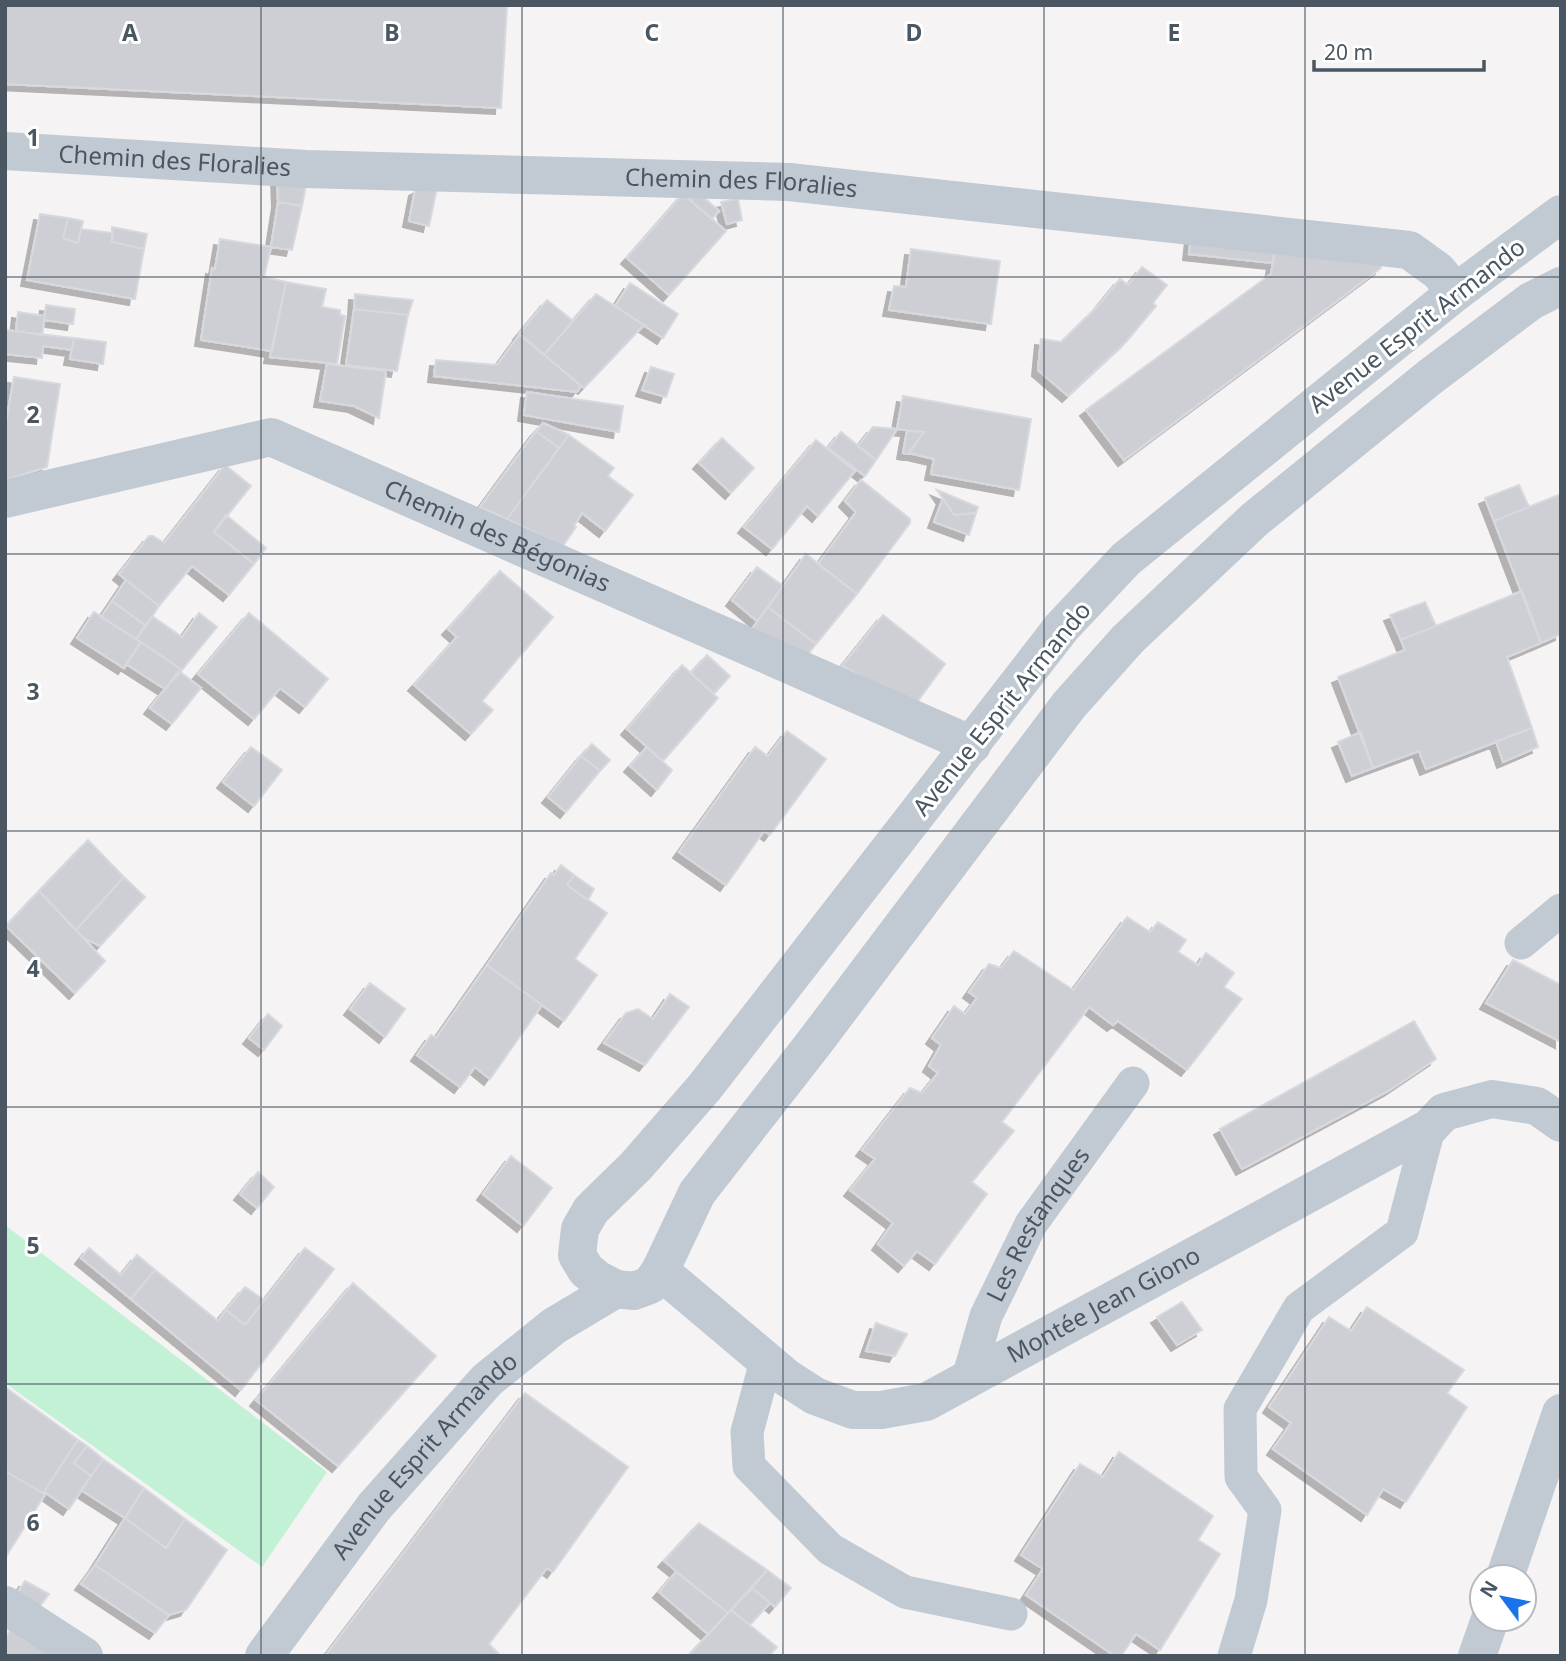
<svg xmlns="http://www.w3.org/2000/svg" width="1566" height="1661" font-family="'Noto Sans',sans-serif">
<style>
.green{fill:#c3f1d5}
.building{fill:#cdcfd5;stroke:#d7d9de;stroke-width:2;filter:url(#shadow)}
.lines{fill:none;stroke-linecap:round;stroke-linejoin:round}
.service{stroke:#c1cad2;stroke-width:33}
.minor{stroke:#c1cad2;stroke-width:38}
.tertiary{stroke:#c1cad2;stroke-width:38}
.grid{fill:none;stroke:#4a5661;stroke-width:2;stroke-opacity:0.55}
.labels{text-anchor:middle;stroke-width:6;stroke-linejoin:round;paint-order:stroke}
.street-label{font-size:24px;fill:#4a5661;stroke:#fff}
.grid-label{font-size:23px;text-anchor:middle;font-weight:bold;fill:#4a5661;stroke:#fff;stroke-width:6;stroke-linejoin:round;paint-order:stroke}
</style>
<defs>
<filter id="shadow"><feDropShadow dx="-6" dy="6" stdDeviation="0" flood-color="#0004"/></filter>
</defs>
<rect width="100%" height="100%" fill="#f5f3f3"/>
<!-- green -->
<path class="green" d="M 5,1225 L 327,1472 L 262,1567 L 5,1383 Z"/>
<!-- building -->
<path class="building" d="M 5,5 L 507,5 L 501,108 L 5,84 Z
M 277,174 L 308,175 L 302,206 L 278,202 Z
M 439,178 L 429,226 L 409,221 L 415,190 Z
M 698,192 L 719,211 L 712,219 L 691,201 Z
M 683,194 L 726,231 L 669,295 L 627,258 Z
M 738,199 L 742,220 L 727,224 L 721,202 Z
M 278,202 L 302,206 L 292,250 L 271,247 Z
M 40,214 L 68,218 L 63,238 L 78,243 L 81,229 L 113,233 L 112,242 L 144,249 L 135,299 L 27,280 Z
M 68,218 L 83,221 L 78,243 L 63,238 Z
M 112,227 L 147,234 L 144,249 L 112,242 Z
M 1191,236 L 1276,246 L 1272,263 L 1189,254 Z
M 220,239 L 271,247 L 264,277 L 286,282 L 272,351 L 201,340 L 212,268 L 215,269 Z
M 1276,246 L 1381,259 L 1381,268 L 1124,460 L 1086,410 L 1271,274 Z
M 911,249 L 1000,261 L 991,324 L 889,310 L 894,286 L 906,287 Z
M 1142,267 L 1167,285 L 1153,303 L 1156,306 L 1126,342 L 1068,396 L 1038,370 L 1041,339 L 1061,342 L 1098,306 L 1120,279 L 1128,285 Z
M 286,282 L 326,289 L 322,307 L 340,310 L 340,315 L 345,316 L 337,364 L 270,357 Z
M 630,283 L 678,314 L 663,338 L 615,306 Z
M 355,294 L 413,300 L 408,315 L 354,309 Z
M 596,294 L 644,325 L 584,388 L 544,355 Z
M 547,300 L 573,321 L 544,355 L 519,334 Z
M 46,305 L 75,309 L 73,324 L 44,320 Z
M 354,309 L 408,315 L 397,371 L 346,365 Z
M 18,312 L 45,316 L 42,335 L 16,331 Z
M 5,330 L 74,338 L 72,350 L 43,346 L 42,358 L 5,354 Z
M 520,334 L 581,386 L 577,392 L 434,376 L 436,360 L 497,365 Z
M 74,338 L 106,342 L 103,364 L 70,359 Z
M 327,364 L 386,371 L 379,418 L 354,406 L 320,401 Z
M 651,367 L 674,374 L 666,397 L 642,390 Z
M 14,377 L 60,384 L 47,467 L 5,480 L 5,428 Z
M 527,392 L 623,406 L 619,432 L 524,415 Z
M 903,396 L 1031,419 L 1019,490 L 931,474 L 934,459 L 909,453 L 924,432 L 897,429 Z
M 543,423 L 569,435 L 559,448 L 536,431 Z
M 873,427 L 897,429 L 876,460 L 858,446 Z
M 536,431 L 559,448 L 507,519 L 480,507 Z
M 907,431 L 924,432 L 908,454 L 903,453 Z
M 841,432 L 876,460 L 865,476 L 828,448 Z
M 569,435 L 614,468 L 608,476 L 633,495 L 605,531 L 582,513 L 574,526 L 576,527 L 563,546 L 507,519 Z
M 722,438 L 754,468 L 731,493 L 699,463 Z
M 816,440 L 855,471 L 818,516 L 807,506 L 772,549 L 744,527 Z
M 225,465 L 251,486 L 214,532 L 254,564 L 229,595 L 192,566 L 159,606 L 119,574 L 149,536 L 153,536 L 164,543 Z
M 861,480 L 910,519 L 910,523 L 857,594 L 818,564 L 856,512 L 845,501 Z
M 1519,485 L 1529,507 L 1494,521 L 1485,498 Z
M 937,490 L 978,507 L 976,513 L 954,515 Z
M 1561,494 L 1561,634 L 1541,643 L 1494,521 Z
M 943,498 L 954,515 L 976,513 L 969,535 L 934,522 Z
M 226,515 L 266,548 L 254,564 L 214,532 Z
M 806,554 L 857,594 L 816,644 L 768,607 Z
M 757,567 L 783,586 L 757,621 L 732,600 Z
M 500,571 L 553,617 L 482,701 L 493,710 L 471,734 L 414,685 L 457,637 L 448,629 Z
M 126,580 L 159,606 L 146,626 L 112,601 Z
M 1522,591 L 1541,643 L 1507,657 L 1532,728 L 1426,769 L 1419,751 L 1373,768 L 1338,677 L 1405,650 L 1401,640 Z
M 112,601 L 146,626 L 136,639 L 101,617 Z
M 1425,602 L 1436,626 L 1401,640 L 1390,615 Z
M 768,607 L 816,644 L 806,657 L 749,633 Z
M 94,612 L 141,642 L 124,668 L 77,638 Z
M 199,613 L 217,627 L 182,670 L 136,639 L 152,616 L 182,637 Z
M 249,613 L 328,679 L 305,707 L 280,688 L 254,719 L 198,674 Z
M 883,615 L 945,664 L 915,705 L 842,666 Z
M 141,642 L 182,670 L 165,689 L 126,664 Z
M 707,655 L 730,676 L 714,694 L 691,673 Z
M 682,665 L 718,698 L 663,761 L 627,729 Z
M 179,671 L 201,688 L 172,724 L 150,708 Z
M 1532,728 L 1538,747 L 1503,762 L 1496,741 Z
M 787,731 L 826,759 L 770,835 L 764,831 L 726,885 L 679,852 L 755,747 L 768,756 Z
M 1361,732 L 1373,768 L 1352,776 L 1338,742 Z
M 592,744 L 610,760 L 600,771 L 581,756 Z
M 251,747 L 282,770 L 254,806 L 223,782 Z
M 647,747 L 672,770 L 657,790 L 630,766 Z
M 581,756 L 600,771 L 566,812 L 548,797 Z
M 88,840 L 124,877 L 76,930 L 39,891 Z
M 561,865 L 574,875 L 567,885 L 607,913 L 575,959 L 597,975 L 564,1021 L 487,965 L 551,873 L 554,875 Z
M 574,875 L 594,889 L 588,900 L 567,885 Z
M 124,877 L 145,897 L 100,946 L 84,938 L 76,930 Z
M 39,891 L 105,961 L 75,993 L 6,926 Z
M 1127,917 L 1150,932 L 1158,922 L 1186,940 L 1178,952 L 1198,965 L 1206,953 L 1234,973 L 1224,987 L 1242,999 L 1187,1070 L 1118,1021 L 1113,1025 L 1089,1007 L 1002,1122 L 1014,1131 L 972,1182 L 987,1194 L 935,1264 L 917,1251 L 904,1266 L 878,1244 L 893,1223 L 850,1190 L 875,1159 L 862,1150 L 910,1088 L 922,1093 L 938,1073 L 929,1066 L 941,1045 L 932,1038 L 954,1006 L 965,1014 L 977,998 L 969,992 L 989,964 L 1001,968 L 1014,951 L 1073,990 Z
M 1513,960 L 1561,985 L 1561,1042 L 1486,1003 Z
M 487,965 L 542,1005 L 490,1079 L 475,1067 L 460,1087 L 417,1055 L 431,1035 L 436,1038 Z
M 370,983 L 405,1009 L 385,1037 L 350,1009 Z
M 670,994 L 689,1007 L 645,1065 L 604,1043 L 626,1013 L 638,1009 L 653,1019 Z
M 268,1014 L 282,1026 L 264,1050 L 249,1038 Z
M 1414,1021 L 1436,1059 L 1390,1090 L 1242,1169 L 1220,1129 Z
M 511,1156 L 552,1188 L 523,1226 L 483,1194 Z
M 258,1172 L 274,1187 L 257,1208 L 240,1194 Z
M 89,1248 L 121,1275 L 137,1255 L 155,1270 L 131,1299 L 81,1258 Z
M 305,1248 L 334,1269 L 241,1390 L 131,1299 L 155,1270 L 218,1321 L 226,1310 L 245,1325 Z
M 353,1283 L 436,1356 L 338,1466 L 256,1400 Z
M 245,1287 L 264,1300 L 245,1325 L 226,1310 Z
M 1182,1302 L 1202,1330 L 1177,1345 L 1157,1317 Z
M 1367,1307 L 1464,1370 L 1447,1393 L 1467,1407 L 1406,1502 L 1383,1489 L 1367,1515 L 1273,1449 L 1291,1423 L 1269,1407 L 1329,1317 L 1351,1331 Z
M 876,1323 L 907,1334 L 895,1356 L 866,1351 Z
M 5,1387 L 78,1440 L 43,1493 L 5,1471 Z
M 525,1393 L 628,1467 L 553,1572 L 547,1568 L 489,1644 L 501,1656 L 325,1656 Z
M 78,1440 L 87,1446 L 74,1463 L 91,1476 L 69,1509 L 46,1493 L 43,1493 Z
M 87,1446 L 103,1459 L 91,1476 L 74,1463 Z
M 1119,1452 L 1213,1516 L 1198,1540 L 1220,1554 L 1160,1650 L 1136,1634 L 1121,1656 L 1115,1656 L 1026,1595 L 1043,1569 L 1021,1555 L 1080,1464 L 1103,1477 Z
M 103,1459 L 144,1488 L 125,1518 L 81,1490 Z
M 5,1471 L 43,1493 L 46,1493 L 5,1558 Z
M 144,1488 L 185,1519 L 166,1548 L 125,1518 Z
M 125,1518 L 166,1548 L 185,1519 L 227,1550 L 186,1610 L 169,1615 L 95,1565 Z
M 699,1523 L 767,1570 L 728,1613 L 664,1561 Z
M 95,1565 L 169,1615 L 155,1633 L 81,1584 Z
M 767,1570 L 791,1588 L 775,1607 L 752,1588 Z
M 676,1572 L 728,1613 L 708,1634 L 659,1592 Z
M 25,1581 L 49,1594 L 38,1609 L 16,1595 Z
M 752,1588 L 770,1603 L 750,1625 L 731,1610 Z
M 731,1610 L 777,1647 L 769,1656 L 688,1656 Z
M 10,1630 L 52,1656 L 5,1656 L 5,1642 Z"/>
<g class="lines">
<!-- service -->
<g class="service">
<path d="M 1521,943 L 1561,910"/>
<path d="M 766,1361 L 747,1432 L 749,1466 L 830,1549 L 905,1592 L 1011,1614"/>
<path id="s1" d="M 968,1378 L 986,1316 L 1031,1224 L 1133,1083"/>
<path d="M 1234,1656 L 1251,1600 L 1265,1510 L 1241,1477 L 1240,1409 L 1299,1308 L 1402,1232 L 1429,1128"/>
</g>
<!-- minor -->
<g class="minor">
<path id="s2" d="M 5,151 L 306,169 L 789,182 L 1409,250 L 1438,271 L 1456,292"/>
<path id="s3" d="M 5,499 L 271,437 L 972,745"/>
<path id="s4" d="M 660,1271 L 787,1378 L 815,1396 L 853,1410 L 881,1410 L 926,1402 L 1429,1128 L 1444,1112 L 1492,1099 L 1537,1106 L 1561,1123"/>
<path d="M 1505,1577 L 1561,1413"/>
<path d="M 5,1605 L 84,1656"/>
<path d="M 1477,1656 L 1490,1619"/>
</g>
<!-- tertiary -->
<g class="tertiary">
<path d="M 1561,214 L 1456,292 L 1126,559 L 1062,627 L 704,1088 L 636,1166 L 591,1210 L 580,1229 L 577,1255 L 586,1270 L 597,1279 L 616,1289 L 634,1291 L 650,1285 L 660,1271 L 697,1193 L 814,1043 L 1069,705 L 1128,639 L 1254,520 L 1430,377 L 1531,301 L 1561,286"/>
<path id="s5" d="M 264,1656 L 374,1507 L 487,1380 L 554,1326 L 616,1289"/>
</g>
</g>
<!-- grid -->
<path class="grid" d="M 261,5 L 261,1656M 522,5 L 522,1656M 783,5 L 783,1656M 1044,5 L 1044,1656M 1305,5 L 1305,1656M 5,277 L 1561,277M 5,554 L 1561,554M 5,831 L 1561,831M 5,1107 L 1561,1107M 5,1384 L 1561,1384"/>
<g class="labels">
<!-- street labels -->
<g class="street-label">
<text dy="8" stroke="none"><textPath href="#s2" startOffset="170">Chemin des Floralies</textPath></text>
<text dy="8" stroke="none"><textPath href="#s2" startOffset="737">Chemin des Floralies</textPath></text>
<text transform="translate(1417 326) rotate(-38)" y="8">Avenue Esprit Armando</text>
<text dy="8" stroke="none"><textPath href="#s3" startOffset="520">Chemin des Bégonias</textPath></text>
<text transform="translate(1002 709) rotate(-51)" y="8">Avenue Esprit Armando</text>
<text dy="8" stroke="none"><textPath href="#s1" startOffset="170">Les Restanques</textPath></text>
<text dy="8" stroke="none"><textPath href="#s4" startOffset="516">Montée Jean Giono</textPath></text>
<text dy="8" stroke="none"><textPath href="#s5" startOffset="257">Avenue Esprit Armando</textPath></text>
</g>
</g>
<g class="grid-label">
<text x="130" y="41">A</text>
<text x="392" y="41">B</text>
<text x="652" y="41">C</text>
<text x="914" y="41">D</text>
<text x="1174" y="41">E</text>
<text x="33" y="146">1</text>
<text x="33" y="423">2</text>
<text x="33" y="700">3</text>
<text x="33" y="977">4</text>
<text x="33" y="1254">5</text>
<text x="33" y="1531">6</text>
</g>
<!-- border -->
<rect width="1566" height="1661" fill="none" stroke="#4a5661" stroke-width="14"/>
<!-- north arrow -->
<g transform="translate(1503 1598) rotate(302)"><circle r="33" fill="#ffffff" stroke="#b7bbc0" stroke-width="2"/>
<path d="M0-5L12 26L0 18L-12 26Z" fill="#1a73e8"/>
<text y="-10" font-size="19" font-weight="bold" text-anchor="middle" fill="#4a5661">N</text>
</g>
<!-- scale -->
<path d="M1314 60v10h170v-10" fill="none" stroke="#4a5661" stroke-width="3.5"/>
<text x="1324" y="60" font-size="21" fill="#4a5661" stroke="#ffffff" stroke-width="5" paint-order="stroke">20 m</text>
</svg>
